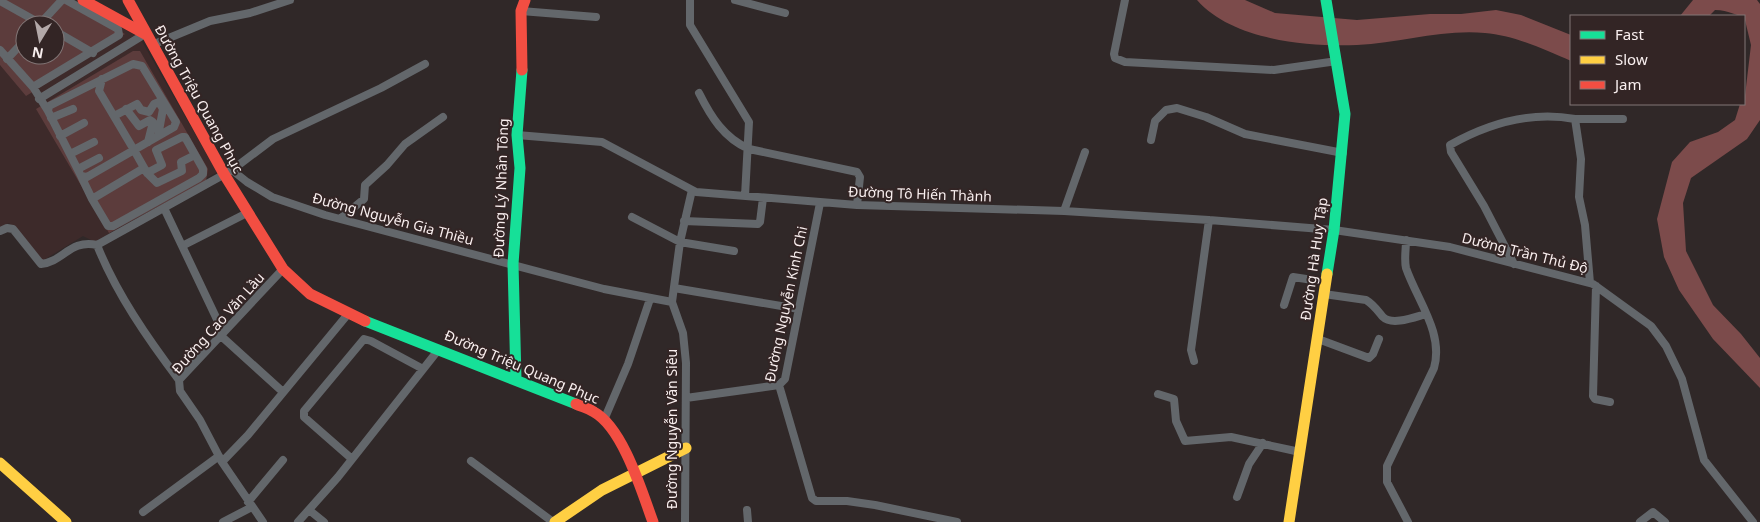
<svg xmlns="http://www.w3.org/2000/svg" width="1760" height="522" font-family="'Noto Sans',sans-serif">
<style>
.built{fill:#3d2a2a;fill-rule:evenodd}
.green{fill:#5c3c3c;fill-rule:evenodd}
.water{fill:#7c4b4b}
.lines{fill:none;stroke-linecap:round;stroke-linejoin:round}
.street{stroke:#63676b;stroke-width:8}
.fast{stroke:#16e098;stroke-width:11}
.slow{stroke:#ffcf43;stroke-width:11}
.jam{stroke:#f24e42;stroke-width:11}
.labels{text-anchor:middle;stroke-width:4;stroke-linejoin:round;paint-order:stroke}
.street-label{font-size:14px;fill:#f9efef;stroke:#332525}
</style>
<rect width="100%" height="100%" fill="#302828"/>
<!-- built -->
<path class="built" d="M 0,0 L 74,0 L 140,38 L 217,172 L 95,242 L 83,236 L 42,261 L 9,223 L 0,227 ZM 25,25 L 55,25 L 55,55 L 25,55 Z"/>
<!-- green -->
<path class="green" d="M 0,0 L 65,0 L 125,34 L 26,96 L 0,65 ZM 25,25 L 55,25 L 55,55 L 25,55 Z
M 133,51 L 140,51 L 208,169 L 206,181 L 109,233 L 36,109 Z"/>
<!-- water -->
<path class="water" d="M 1197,0 L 1245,0 L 1275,13 L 1357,20 L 1430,14 L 1461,14 L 1496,10 L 1521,15 L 1571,35 L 1571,61 C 1546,50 1513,35 1485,33 C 1442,29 1400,43 1357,45 C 1307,47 1232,40 1197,0 Z
M 1693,0 L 1757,0 L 1760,4 L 1760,120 L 1747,139 L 1691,178 L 1683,203 L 1686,251 L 1713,305 L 1741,334 L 1760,358 L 1760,388 L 1713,339 L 1679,290 L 1664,257 L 1657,219 L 1672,162 L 1690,142 L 1718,132 L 1735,120 L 1740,104 L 1744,104 L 1751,45 L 1744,16 C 1734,16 1730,10 1715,10 L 1709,16 L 1680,16 Z"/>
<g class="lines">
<!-- street -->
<path class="street" d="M 690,0 L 690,25 L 749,122 L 745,196
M 735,0 L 785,13
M 1125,0 L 1114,54 L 1115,58 L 1125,62 L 1274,70 L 1337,61
M 0,1 L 43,25
M 521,11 L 596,17
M 39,25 L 62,0
M 55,31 L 93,53
M 152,45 L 210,21 L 250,13 L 290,0
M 0,50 L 33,87 L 48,111
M 7,59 L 25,40
M 102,79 L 99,91 L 134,150 L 87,177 L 81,176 L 48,111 L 49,106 C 77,92 105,78 133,64 L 142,66 L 176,122 L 174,127 L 134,150 L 147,173 L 162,165 L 156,150 L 182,137 L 185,137 L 203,169 L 203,174 L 199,178 L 113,226 L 108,226 L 92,199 L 144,168
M 33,87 L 119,35 L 118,29 L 66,0
M 699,93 C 711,117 724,138 749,149 L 857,172 L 860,177 L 857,205
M 39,99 L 145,34
M 126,109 L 139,126 L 150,120 L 153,122 L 148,142
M 114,116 L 137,104 L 141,110 L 149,112 L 154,104 L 159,102 L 163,109 L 158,136
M 51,118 L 73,109
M 517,135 L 602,142 L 696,192 L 857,205 L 1064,211 L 1209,220 L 1334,230 L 1450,247 L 1593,284 L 1651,326 L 1666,346 L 1682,379 L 1704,460 L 1753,522
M 60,136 L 84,123
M 1151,140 L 1155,121 L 1166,110 L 1177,108 L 1206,117 L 1245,134 L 1343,153
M 70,154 L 94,142
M 78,169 L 99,158
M 232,170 L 247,182 L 272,197 L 325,215 L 604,289 L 672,302
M 147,173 L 157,183 L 182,171 L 181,162 L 195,155
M 81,176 L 92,199
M 164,208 L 223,332
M 1064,211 L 1085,152
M 632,217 L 680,242 L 734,251
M 341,218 L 364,199 L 365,185 L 387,165 L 405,144 L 443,117
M 684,221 L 758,224 L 760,222 L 763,198
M 0,231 L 7,228 L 13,229 L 41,264 C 63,262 70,239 97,245 L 232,170 L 273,139 L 381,88 L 425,64
M 1406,240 C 1406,249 1404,260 1406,268 C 1417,300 1444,333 1434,368 L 1387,466 L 1387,482 L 1408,522
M 97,245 C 116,293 148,339 179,380
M 182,246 L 247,213
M 1514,264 L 1484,206 L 1451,152 L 1450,145 C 1489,123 1531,111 1575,119
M 1590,283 L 1585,225 L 1579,197 L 1581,159 L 1575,119 L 1623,119
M 1596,286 L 1593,396 L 1595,399 L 1610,402
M 674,288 L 799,309
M 1324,294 L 1366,300 C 1373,304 1378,311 1383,317 C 1392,326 1415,317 1426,314
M 1284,305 L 1293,277 L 1326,282
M 220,335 L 283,392
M 1318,339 L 1369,358 L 1373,354 L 1379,339
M 1194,361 L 1191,350 L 1209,220
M 779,385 L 812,498 L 816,501 L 847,501 L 875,505 L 957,522
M 779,385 L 785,379 L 820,203
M 1158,394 L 1174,399 L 1176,421 L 1185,441 L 1231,437 L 1300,452
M 686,398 L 779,385
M 604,420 L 628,364 L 650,299
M 352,459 L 304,417 L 304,411 L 364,339 L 371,341 L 423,369
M 471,461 L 553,522
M 222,462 L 248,435 L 348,314
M 1237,497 L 1249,464 L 1263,443
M 248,502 L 283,460
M 309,510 L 324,522
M 747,510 L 748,522
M 143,512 L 219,456
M 223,522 L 252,507
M 263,522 L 222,462 L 200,420 L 180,391 L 179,380 L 283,269
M 298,522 L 338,477 L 439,349
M 685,522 L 686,363 L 683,333 L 672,302 L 680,242 L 692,190
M 1640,522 L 1653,512 L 1665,522"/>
<!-- fast -->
<path class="fast" d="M 1326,0 L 1345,114 L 1334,230 L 1327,274
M 365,321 L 576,404
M 516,379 L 513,264 L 520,168 L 517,135 L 522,70"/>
<!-- slow -->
<path class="slow" d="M 0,463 L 66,522
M 555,522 L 602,490 L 686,448
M 1289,522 L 1327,274"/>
<!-- jam -->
<path class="jam" d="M 83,0 L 145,34
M 128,0 L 224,174 L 283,269 L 310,294 L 365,321
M 522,70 L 521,11 L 525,0
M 576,404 C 582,407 588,408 594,412 C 623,428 642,492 653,522"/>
</g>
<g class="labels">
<!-- street labels -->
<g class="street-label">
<text transform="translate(199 99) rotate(61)" y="5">Đường Triệu Quang Phục</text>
<text transform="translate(501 188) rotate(-88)" y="5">Đường Lý Nhân Tông</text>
<text transform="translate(920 194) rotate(2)" y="5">Đường Tô Hiến Thành</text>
<text transform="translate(393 219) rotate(15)" y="5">Đường Nguyễn Gia Thiều</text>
<text transform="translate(1525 253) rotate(14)" y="5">Dường Trần Thủ Độ</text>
<text transform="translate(1314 259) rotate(-82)" y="5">Đường Hà Huy Tập</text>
<text transform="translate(786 304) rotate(-78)" y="5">Đường Nguyễn Kinh Chi</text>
<text transform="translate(218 323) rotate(-48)" y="5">Đường Cao Văn Lầu</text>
<text transform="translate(522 367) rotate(23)" y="5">Đường Triệu Quang Phục</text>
<text transform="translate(672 429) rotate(-90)" y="5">Đường Nguyễn Văn Siêu</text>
</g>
</g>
<!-- legend -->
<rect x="1570" y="15" width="175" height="90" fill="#332525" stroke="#827676"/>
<rect x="1580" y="31" width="25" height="8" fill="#16e098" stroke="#827676"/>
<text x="1615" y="40" font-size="15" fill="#f9efef">Fast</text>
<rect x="1580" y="56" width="25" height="8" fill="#ffcf43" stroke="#827676"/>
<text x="1615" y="65" font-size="15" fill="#f9efef">Slow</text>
<rect x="1580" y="81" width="25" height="8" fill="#f24e42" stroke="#827676"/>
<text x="1615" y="90" font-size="15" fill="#f9efef">Jam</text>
<!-- north arrow -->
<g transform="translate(40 40) rotate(190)"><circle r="24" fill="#332525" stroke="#827676"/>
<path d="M0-4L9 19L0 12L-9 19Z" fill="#b3a9a9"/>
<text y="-8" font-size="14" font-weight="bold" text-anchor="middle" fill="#f9efef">N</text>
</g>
</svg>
